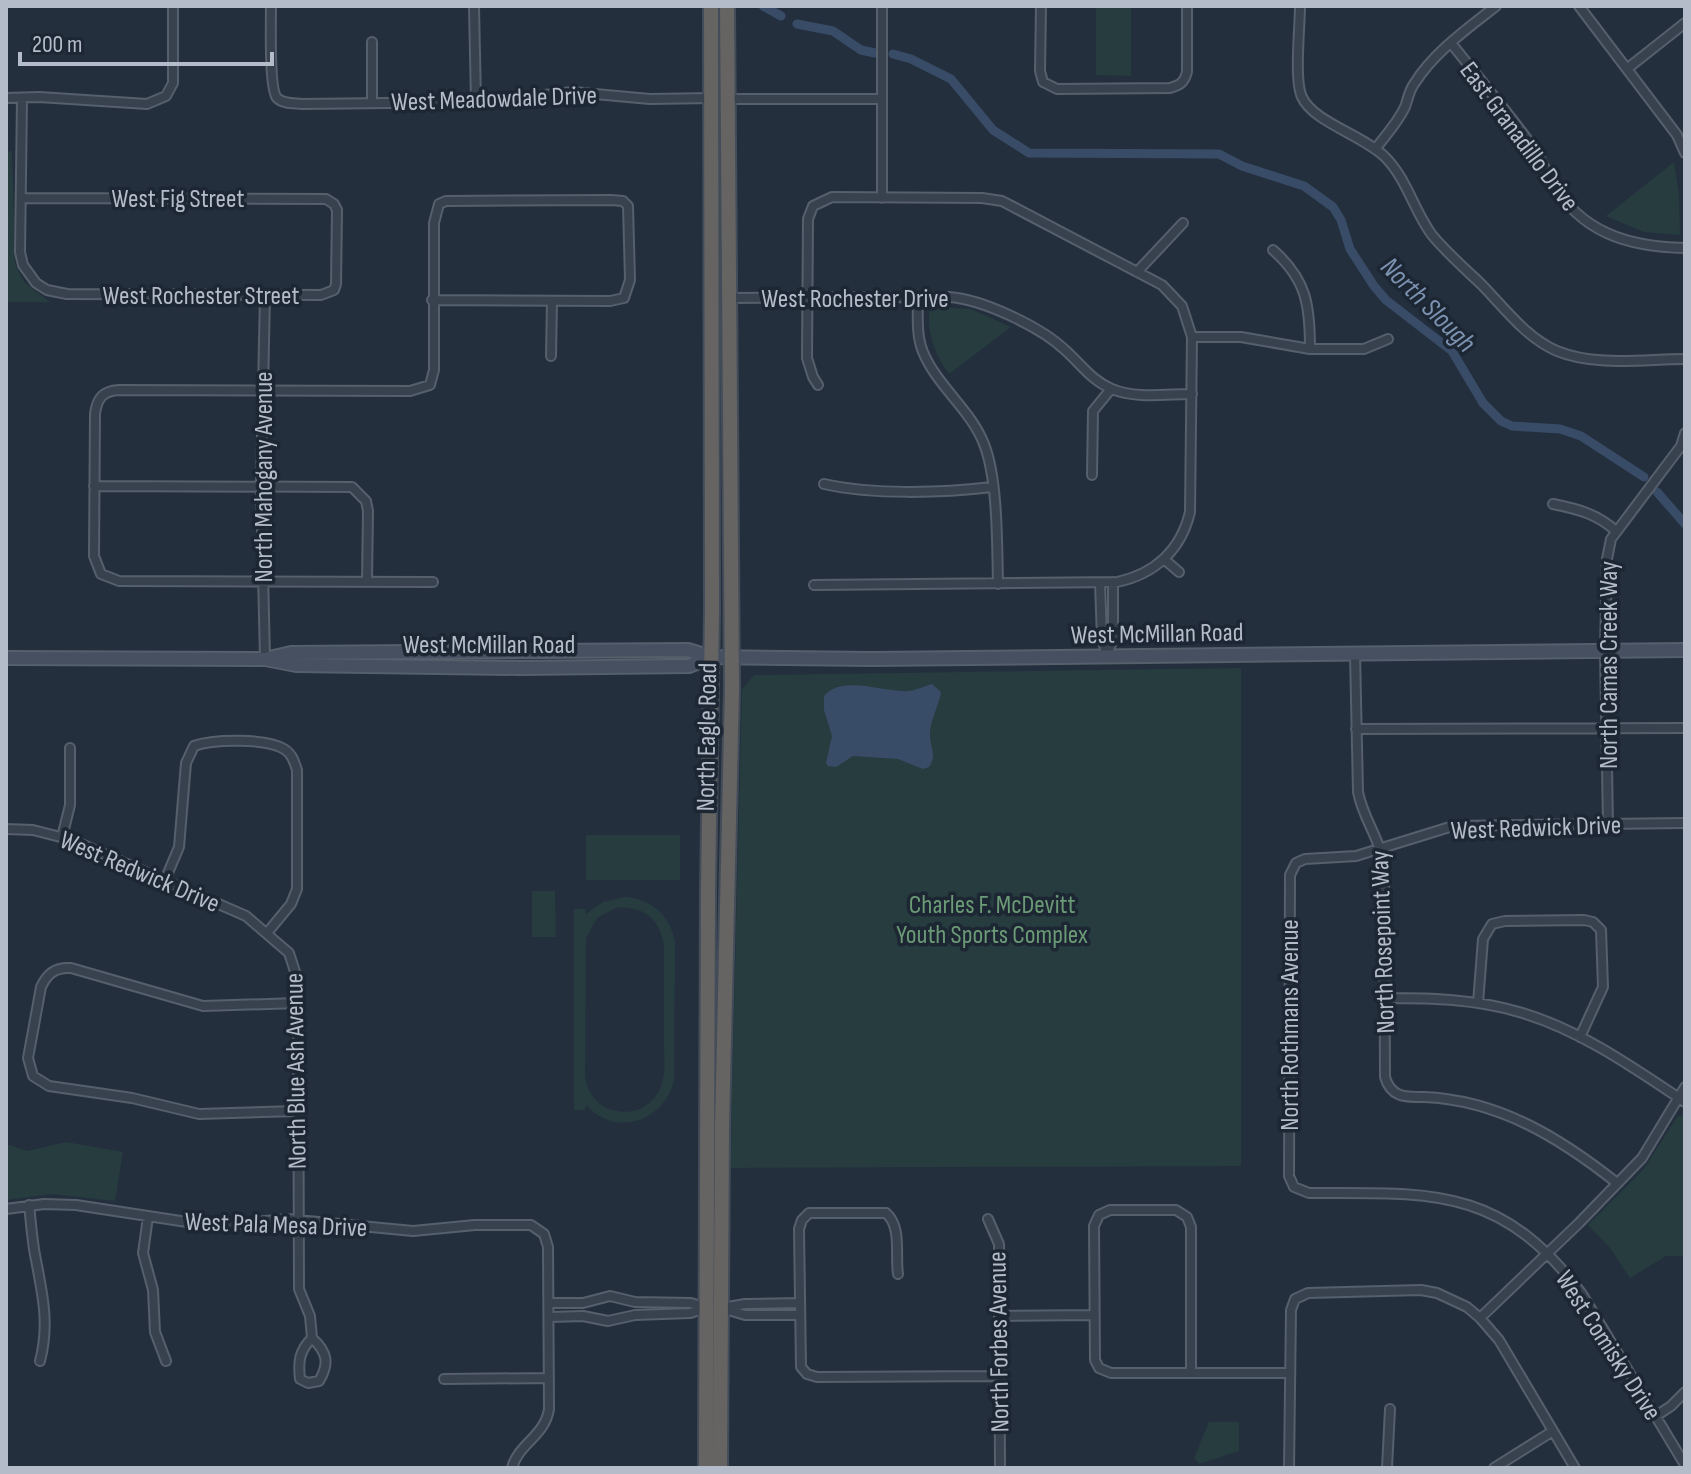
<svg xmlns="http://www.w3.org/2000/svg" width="1691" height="1474" font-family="'Sofia Sans Condensed',sans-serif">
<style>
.green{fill:#263c3f;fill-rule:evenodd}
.water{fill:#394c67}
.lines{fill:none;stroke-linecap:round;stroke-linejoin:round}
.canal{stroke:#394c67;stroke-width:9}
.minor-casing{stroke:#565f6c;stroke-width:12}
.secondary-casing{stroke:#565f6c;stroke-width:16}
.trunk-casing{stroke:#434c59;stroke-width:18}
.minor{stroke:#38414e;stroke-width:8}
.secondary{stroke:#465061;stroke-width:12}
.trunk{stroke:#656462;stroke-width:14}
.labels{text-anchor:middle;stroke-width:7;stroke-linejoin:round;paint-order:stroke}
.street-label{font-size:26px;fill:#b4bcc9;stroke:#1d2633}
.park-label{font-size:26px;fill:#6b9a76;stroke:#1d2633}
.water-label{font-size:28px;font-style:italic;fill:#7c92b1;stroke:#1d2633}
</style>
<rect width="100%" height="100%" fill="#242f3e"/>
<!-- green -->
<path class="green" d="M 1096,6 L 1131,6 L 1131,76 L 1096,75 Z
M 12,151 L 15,264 L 24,282 L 50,302 L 6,302 L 6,152 Z
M 1674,162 L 1679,194 L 1680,235 L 1644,232 L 1606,216 Z
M 936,307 L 971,309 L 1011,327 L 949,374 C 935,354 928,337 929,312 Z
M 1241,668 L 1241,1166 L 730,1168 L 742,689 L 754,675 Z
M 586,835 L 680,835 L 680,880 L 586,880 Z
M 532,891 L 555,891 L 556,937 L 532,937 Z
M 625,897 C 651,899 670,915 675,941 L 674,1081 C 663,1122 616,1138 586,1105 L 585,1110 L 574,1110 L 574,909 L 585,909 L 586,914 L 603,902 ZM 616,908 C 642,905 660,919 664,945 C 664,978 664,1011 664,1044 C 664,1057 666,1074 661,1086 C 654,1105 636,1115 617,1111 C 599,1108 589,1095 585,1078 L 586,938 L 597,918 Z
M 1685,1114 L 1685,1256 L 1666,1256 L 1630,1278 L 1610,1248 L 1588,1225 L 1643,1170 L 1677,1117 Z
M 66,1142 L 123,1152 L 115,1201 L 51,1194 L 6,1200 L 6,1144 L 27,1151 Z
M 1209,1422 L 1239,1422 L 1239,1451 L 1199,1464 L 1194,1458 Z"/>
<!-- water -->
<path class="water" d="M 932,684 L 941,692 C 939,707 929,721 930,737 C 931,750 937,755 929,767 L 923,769 L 898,759 L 853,756 L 836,767 L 828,766 L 826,763 L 832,736 L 824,710 L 824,696 L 828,692 C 847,678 879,690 902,691 C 913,692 922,687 932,684 Z"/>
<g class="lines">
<!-- canal -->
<path class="canal" d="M 763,6 L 781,16
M 797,24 L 833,31 L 861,50 L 875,53
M 893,54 L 911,59 L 951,79 L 993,130 L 1029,153 L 1219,154 L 1242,166 L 1304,186 L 1333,207 L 1341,220 L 1350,249 L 1374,286 L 1386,300 L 1452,351 L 1483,403 L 1501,421 L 1512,426 L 1560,429 L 1581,436 L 1644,477
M 1657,492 L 1685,524"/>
<defs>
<path id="minor" d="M 271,6 C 271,21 269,89 277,98 C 283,104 294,103 302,104 L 476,102 L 573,92 L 650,99 L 712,98
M 474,6 L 476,102
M 1041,6 L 1040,71 L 1043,82 L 1057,89 L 1170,88 C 1180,85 1184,83 1187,72 L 1187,6
M 1300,6 C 1300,26 1294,81 1302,97 C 1313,122 1363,135 1385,157 C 1407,179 1414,211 1432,235 C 1446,252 1464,268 1480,283 C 1503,306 1526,338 1557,351 C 1596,367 1645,359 1685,359
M 1579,6 L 1677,135 L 1685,153
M 372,42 L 372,102
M 1451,43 C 1477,76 1505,109 1530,143 C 1539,155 1544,167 1551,180 C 1580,233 1629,247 1685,248
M 1628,68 L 1685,23
M 6,98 L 39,97 L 147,104 L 166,96 L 173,83 L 173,6
M 729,99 L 882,99
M 1376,148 C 1386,135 1398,122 1405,107 C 1408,99 1409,91 1414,84 C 1434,52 1467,29 1496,6
M 21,198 L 326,199 L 334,204 L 337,210 L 336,284 L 334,290 L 321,295 L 67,294 L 47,290 L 36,283 L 23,265 L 20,252 L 22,98
M 882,198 L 882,6
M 1273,250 C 1307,280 1310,306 1310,349
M 1137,272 L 1183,223
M 265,295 L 261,486 L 265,659
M 918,297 C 918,316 916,335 923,352 C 937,386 971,410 984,444 C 998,479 997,545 998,584
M 729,298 L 949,297 C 982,299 1041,327 1065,350 C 1081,364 1092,381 1112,389 C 1136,399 1166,394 1192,394
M 432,300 L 610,301 L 624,298 L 630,280 L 628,206 L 623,201 L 611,200 L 446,201 L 439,204 L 434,223 L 434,370 L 430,385 L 410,391 L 119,390 C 103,391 97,398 95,414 L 94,556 L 101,574 L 119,581 L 433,582
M 1192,337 L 1241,337 L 1310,349 L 1364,349 L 1388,339
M 551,356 L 552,301
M 1092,475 L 1093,411 L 1111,389
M 824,484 C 873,495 942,493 992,487
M 94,486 L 352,487 L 366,501 L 368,511 L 367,581
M 1553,504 C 1578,509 1597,514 1616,531
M 1165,560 L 1179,572
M 1100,583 L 1102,639 L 1107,655 L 1113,639 L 1113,582
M 814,585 L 1117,582 C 1155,574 1181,550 1190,512 L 1192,337 L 1182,306 L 1162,285 L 1002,201 L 982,198 L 832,197 L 813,206 L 808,219 L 807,358 L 813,377 L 818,385
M 1355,653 L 1358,792 C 1364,822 1380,836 1384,869 L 1385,1077 C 1391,1098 1406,1097 1424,1097 C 1499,1100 1560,1138 1617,1183
M 1356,729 L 1685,728
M 1685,823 L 1453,826 L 1356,856 L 1305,859 L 1296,863 L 1290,875 L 1289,1176 L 1294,1187 L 1309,1193 C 1433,1193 1501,1186 1582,1294 L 1685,1465
M 1608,824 L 1605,651 L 1607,559 L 1611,539 L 1681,446 L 1685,433
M 6,829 L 33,830 L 72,840 L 246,916 L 289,953 L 298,981 L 299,1289 L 310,1316 L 312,1338 C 299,1351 298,1362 300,1379 L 308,1383 L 319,1381 C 330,1363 327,1352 312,1338
M 62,837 L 70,805 L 70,748
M 165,880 L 179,847 L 186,763 L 194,746 C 213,739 266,738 284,749 C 292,754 294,761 297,770 L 297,889 L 291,904 L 267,933
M 1386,998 C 1431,998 1475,999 1519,1012 C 1579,1029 1634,1068 1685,1102
M 1478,1003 L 1483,939 L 1492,924 L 1505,921 L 1584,920 L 1593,922 L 1601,930 L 1603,987 L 1580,1037
M 298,1111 L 199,1114 L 132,1098 L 49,1086 L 33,1076 L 28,1058 L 41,987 C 47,974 55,967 71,968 L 203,1006 L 298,1003
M 29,1205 C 31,1222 32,1239 35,1255 C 42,1292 50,1323 40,1361
M 6,1209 L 44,1204 L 76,1205 L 213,1226 L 287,1219 L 413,1231 L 475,1225 L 531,1225 L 544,1234 L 548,1247 L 549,1409 C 545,1436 518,1444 512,1468
M 148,1217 L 143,1253 L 153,1290 L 155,1332 L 166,1361
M 988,1219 L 999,1244 L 1000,1468
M 898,1274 C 895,1254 902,1227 886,1213 L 809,1213 L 802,1220 L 799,1229 L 801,1367 L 807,1374 L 817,1377 L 999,1376
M 550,1303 L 583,1303 L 610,1296 L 635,1302 L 691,1303 L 706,1308 L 690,1313 L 635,1315 L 608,1321 L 583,1316 L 550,1317
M 800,1303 L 745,1304 L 722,1308 L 745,1315 L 800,1315
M 999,1316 L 1094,1315
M 1480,1318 L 1579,1223 L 1642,1158 L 1685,1087
M 1191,1373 L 1191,1227 L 1187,1217 L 1176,1210 L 1110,1210 L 1099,1215 L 1094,1226 L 1095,1360 L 1099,1368 L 1111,1373 L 1290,1373
M 444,1379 L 549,1378
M 1656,1416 L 1671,1406 L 1685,1392
M 1289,1468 L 1291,1310 L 1295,1299 L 1308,1293 L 1421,1290 L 1437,1293 L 1467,1307 L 1480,1318 L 1499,1340 L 1575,1468
M 1387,1468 L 1390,1409
M 1494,1468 L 1553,1431"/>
<path id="secondary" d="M 6,658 L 265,659 L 296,665 L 519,668 L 689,666 L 711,657
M 265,659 L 291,653 L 688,650 L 711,657 L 872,659 L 1685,650"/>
<path id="trunk" d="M 706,1468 L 708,893 L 712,610 L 711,6
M 720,1468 L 722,1126 L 732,689 L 727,6"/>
</defs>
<!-- minor casing -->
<use href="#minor" class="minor-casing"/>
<!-- secondary casing -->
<use href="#secondary" class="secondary-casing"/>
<!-- trunk casing -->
<use href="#trunk" class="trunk-casing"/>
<!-- minor -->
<use href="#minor" class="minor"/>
<!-- secondary -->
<use href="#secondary" class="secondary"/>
<!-- trunk -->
<use href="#trunk" class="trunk"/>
</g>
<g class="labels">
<!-- street labels -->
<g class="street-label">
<text transform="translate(494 98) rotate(-2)" y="9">West Meadowdale Drive</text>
<text transform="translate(1520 136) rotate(53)" y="9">East Granadillo Drive</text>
<text x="178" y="207">West Fig Street</text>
<text x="201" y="304">West Rochester Street</text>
<text x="855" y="307">West Rochester Drive</text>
<text transform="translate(263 477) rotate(-90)" y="9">North Mahogany Avenue</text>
<text transform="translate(1157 633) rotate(-1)" y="9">West McMillan Road</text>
<text x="489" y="653">West McMillan Road</text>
<text transform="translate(1608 665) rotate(-90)" y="9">North Camas Creek Way</text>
<text transform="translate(706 737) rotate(-89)" y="9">North Eagle Road</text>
<text transform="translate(1536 827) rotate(-2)" y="9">West Redwick Drive</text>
<text transform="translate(140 871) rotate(23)" y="9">West Redwick Drive</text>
<text transform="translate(1382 942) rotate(-92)" y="9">North Rosepoint Way</text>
<text transform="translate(1289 1025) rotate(-90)" y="9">North Rothmans Avenue</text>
<text transform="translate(295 1071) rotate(-91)" y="9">North Blue Ash Avenue</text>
<text transform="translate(276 1224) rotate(2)" y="9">West Pala Mesa Drive</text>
<text transform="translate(998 1342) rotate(-91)" y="9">North Forbes Avenue</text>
<text transform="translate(1609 1345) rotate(57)" y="9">West Comisky Drive</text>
</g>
<!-- park labels -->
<g class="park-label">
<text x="992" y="913">Charles F. McDevitt<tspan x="992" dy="30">Youth Sports Complex</tspan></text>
</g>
<!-- water labels -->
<g class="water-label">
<text transform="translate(1429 304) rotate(45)" y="10">North Slough</text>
</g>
</g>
<!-- border -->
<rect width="1691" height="1474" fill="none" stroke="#b4bcc9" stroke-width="16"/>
<!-- scale -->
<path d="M20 52v12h252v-12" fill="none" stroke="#b4bcc9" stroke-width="4"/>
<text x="32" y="52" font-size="24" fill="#b4bcc9" stroke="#1d2633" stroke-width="6" paint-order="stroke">200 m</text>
</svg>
